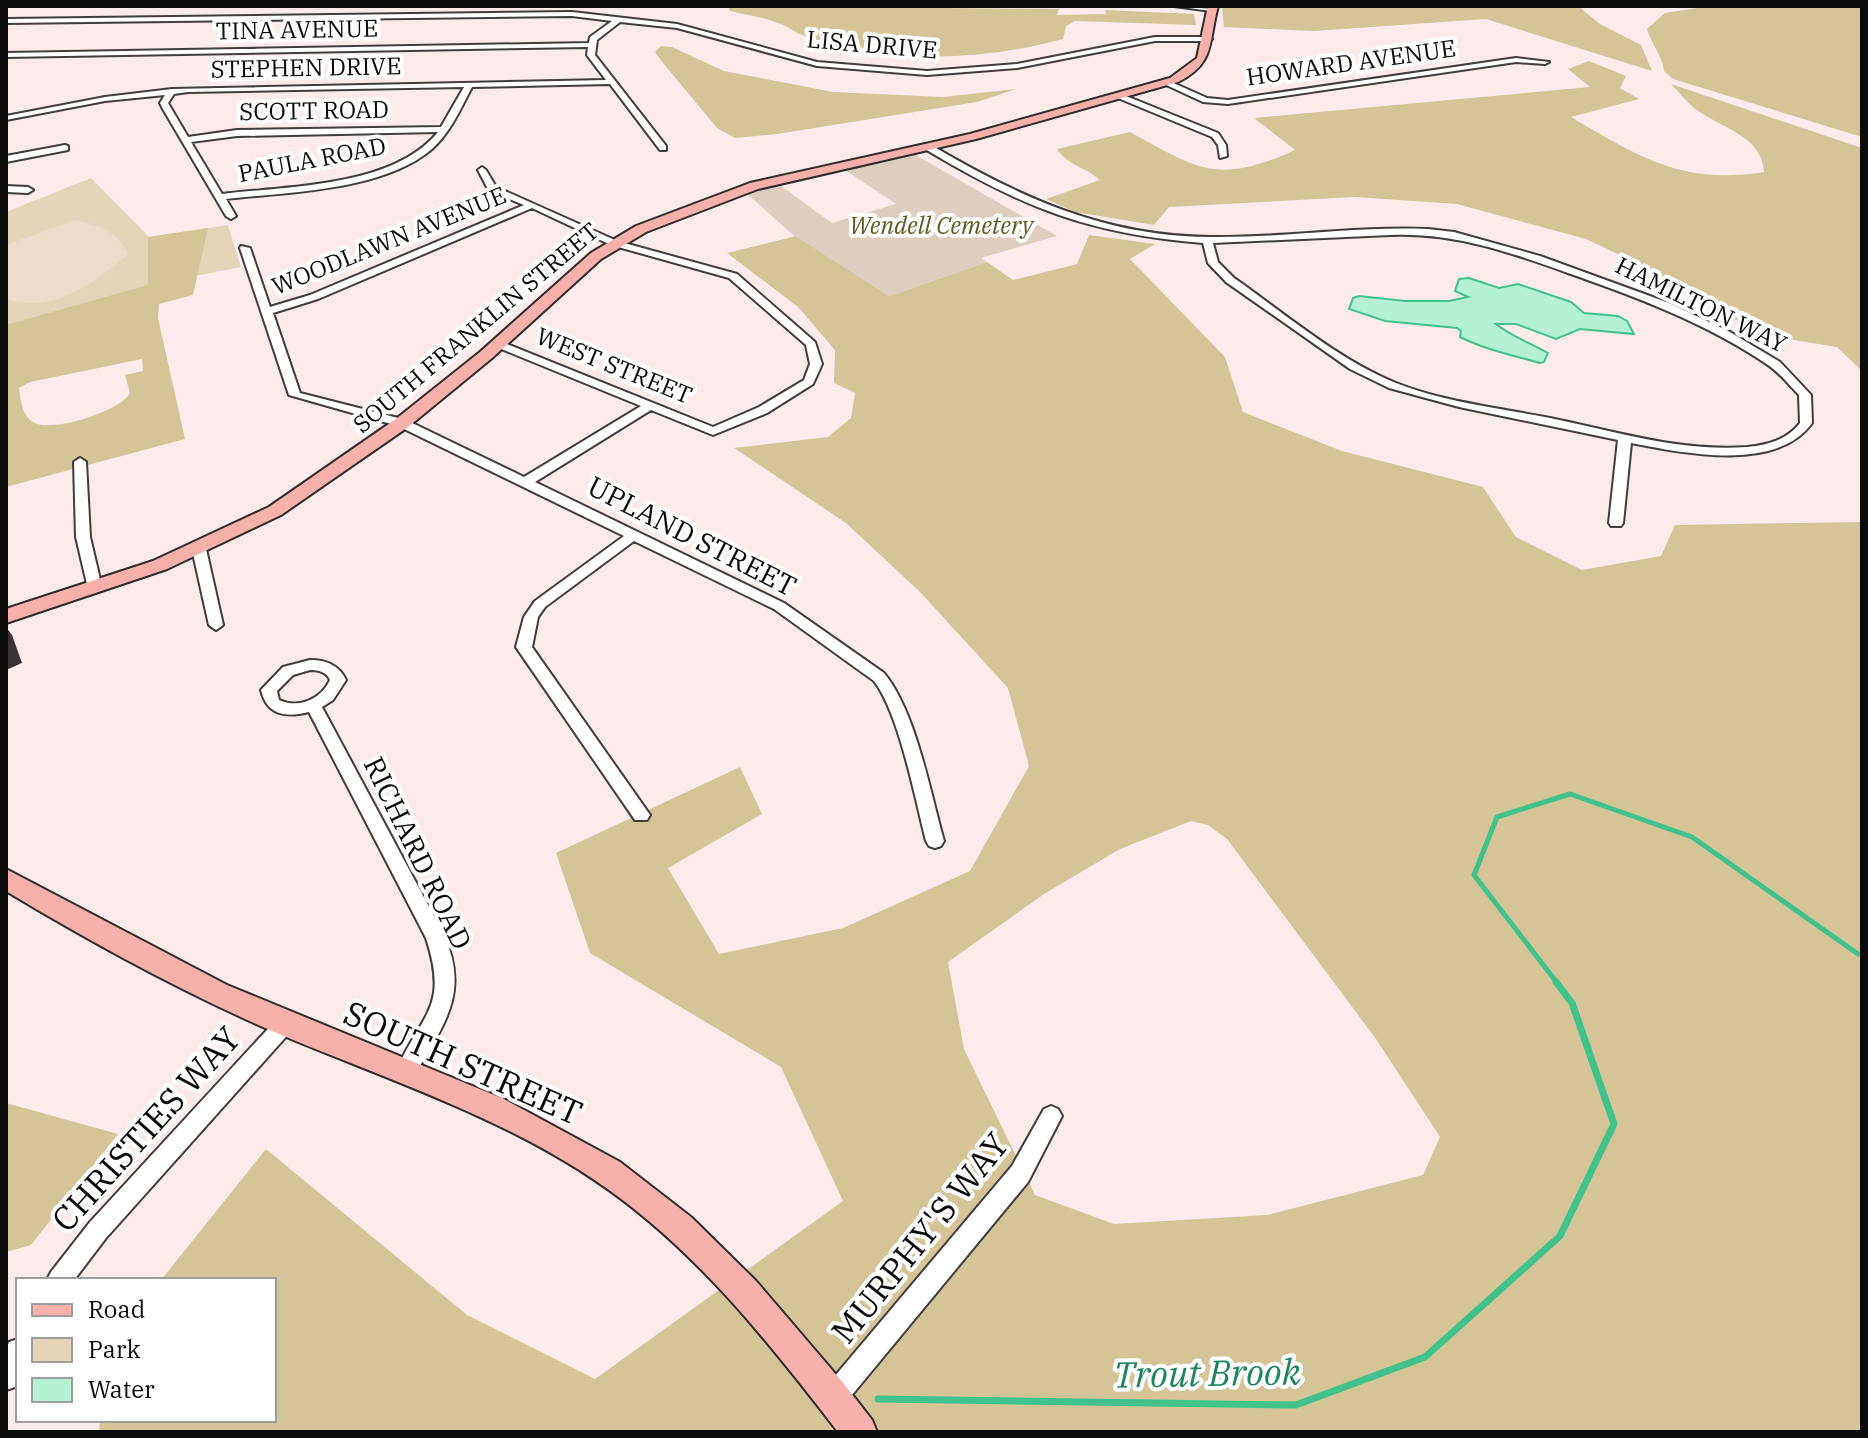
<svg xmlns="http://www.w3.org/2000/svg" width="1868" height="1438" font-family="'IBM Plex Serif',serif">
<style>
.green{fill:#e4d5b8}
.forest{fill:#d4c498;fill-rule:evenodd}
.cemetery{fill:#ddcebf}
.pitch{fill:#ecdbc9}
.water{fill:#b4f1d5;stroke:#41c28b;stroke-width:2}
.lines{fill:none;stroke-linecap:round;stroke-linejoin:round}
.stream-far1{stroke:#41c28b;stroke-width:5}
.stream{stroke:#41c28b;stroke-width:7}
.minor-casing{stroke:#3e3e3e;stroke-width:4}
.secondary-casing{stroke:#2d2d2d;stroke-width:4}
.minor{fill:#fff;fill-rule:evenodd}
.secondary{fill:#f8b0ab;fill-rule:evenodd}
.shaded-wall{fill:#3a3236}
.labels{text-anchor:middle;stroke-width:8;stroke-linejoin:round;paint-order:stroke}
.far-street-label{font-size:24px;fill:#0b0b0b;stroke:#fff}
.far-park-label{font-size:24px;font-style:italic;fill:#5d5b21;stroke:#fff}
.street-label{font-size:28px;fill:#0b0b0b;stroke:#fff}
.near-street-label{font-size:34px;fill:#0b0b0b;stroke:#fff}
.near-water-label{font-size:36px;font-style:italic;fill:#1e855e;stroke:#fff}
</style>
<rect width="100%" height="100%" fill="#fdebeb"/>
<!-- green -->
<path class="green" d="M 91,178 L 149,237 L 228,225 L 241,267 L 149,285 L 6,335 L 6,212 Z"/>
<!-- forest -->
<path class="forest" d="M 728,6 L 1059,9 L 1057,15 L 1106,14 L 1105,10 L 1194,14 L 1196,25 L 1075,21 L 1066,26 L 1063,39 C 978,62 884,64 800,34 C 792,31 786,25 778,23 C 763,17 746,15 730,11 Z
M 1299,6 L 1578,6 L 1600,24 L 1641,45 L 1652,71 L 1486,19 L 1314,31 L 1224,27 L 1222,8 Z
M 1711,6 L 1862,6 L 1862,137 L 1673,79 L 1664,71 C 1662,54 1652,46 1647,29 L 1665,13 Z
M 661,46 L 672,47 L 724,71 L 833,92 L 943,97 L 1016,89 L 977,102 L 777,134 L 735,138 L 717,128 L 663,63 L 655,52 Z
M 1589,61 L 1626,76 L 1620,88 L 1639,99 L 1571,117 C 1639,157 1682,185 1764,172 C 1762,136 1722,128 1698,111 C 1688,104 1680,93 1671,84 L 1862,148 L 1862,371 L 1837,347 L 1794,340 L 1740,322 L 1649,269 L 1586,239 L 1457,204 L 1355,197 L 1169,207 L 1154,225 L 1075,212 L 1046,199 L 1100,180 C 1086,167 1068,166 1057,149 L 1130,132 C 1199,170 1218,185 1295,150 L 1254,118 L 1590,87 L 1568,69 Z
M 208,228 L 193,295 L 159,304 L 158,318 L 185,439 L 6,487 L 6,325 L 148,285 L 148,237 ZM 142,359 L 143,371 L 125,375 L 130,393 C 121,411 50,434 33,422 C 21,414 21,400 19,388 L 30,382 Z
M 1089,235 L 1155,244 L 1130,259 L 1225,357 L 1243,412 L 1342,451 L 1483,487 L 1516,537 L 1582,570 L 1661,556 L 1675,525 L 1862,522 L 1862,1432 L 99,1432 L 100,1420 L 274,1420 L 274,1280 L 161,1280 L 266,1149 L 467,1315 L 595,1379 L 843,1201 L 781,1067 L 590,953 L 556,853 L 740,767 L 762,814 L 668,868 L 719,954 L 843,928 L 970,871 L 1029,766 L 1008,688 L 920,592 L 846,523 L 734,448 L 828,437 L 851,418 L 855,393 L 834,383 L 835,350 L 798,307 L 727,253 L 796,236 L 889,296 L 987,262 L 1013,280 L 1077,264 ZM 1191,821 L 1208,825 L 1227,839 L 1376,1039 L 1440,1137 L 1423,1175 L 1267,1215 L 1114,1224 L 1035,1195 L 964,1049 L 948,962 L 1044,894 L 1120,849 Z
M 6,1103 L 118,1134 L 31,1245 L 6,1252 Z"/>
<!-- cemetery -->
<path class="cemetery" d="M 914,154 L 1057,236 L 981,258 L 987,262 L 889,296 L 792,234 L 746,193 L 777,183 L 832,223 L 896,204 L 842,168 Z"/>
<!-- pitch -->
<path class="pitch" d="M 75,220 C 98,225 118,231 128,254 C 95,283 52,315 6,299 L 6,245 Z"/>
<!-- water -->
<path class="water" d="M 1469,278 L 1499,288 L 1518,284 L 1571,302 L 1584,313 L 1618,316 L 1627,321 L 1634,334 L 1580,329 L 1556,339 L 1516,324 L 1496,324 C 1511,336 1530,343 1548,353 L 1544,362 L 1540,363 C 1512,355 1486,350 1460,337 L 1461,331 L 1457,328 L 1385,321 L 1349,309 L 1353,298 L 1359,296 L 1405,301 L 1449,301 L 1468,297 L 1455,291 L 1459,279 Z"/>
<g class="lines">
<!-- stream-far1 -->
<path class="stream-far1" d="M 1558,984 L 1474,875 L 1497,817 L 1570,794 L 1692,837 L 1858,954"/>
<!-- stream -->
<path class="stream" d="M 878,1399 L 1296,1405 L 1425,1357 L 1560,1236 L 1614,1124 L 1572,1003 L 1556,982"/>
<defs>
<path id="minor" d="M 1174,6 L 1214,9 L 1211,11 Z
M 572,12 L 677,24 L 817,62 L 927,71 L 1017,64 L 1155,37 L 1208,37 L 1212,39 L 1208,41 L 1155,41 L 1017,68 L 927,75 L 817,66 L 677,28 L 620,22 L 597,40 L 595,55 L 666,146 L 666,150 L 660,150 L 610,84 L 472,87 C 461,108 450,133 432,149 C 383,191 288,192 226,199 L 236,216 L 231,219 L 226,216 L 163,109 L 160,103 L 165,95 L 105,101 L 6,120 L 6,116 L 105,97 L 172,89 L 606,80 L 587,55 L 588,47 L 6,57 L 6,53 L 589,43 L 590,37 L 612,21 L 572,16 L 6,23 L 6,19 ZM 464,87 L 441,127 L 237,130 L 188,137 L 168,103 L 174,94 L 188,92 ZM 438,132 C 394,187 288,186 222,194 L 191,142 L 237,136 Z
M 1516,58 L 1549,62 L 1545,64 L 1516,62 L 1228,104 L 1203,102 L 1162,83 L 1169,81 L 1207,98 L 1228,100 Z
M 1121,94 L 1218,133 L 1226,145 L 1227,156 L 1220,158 L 1218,145 L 1212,137 L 1118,98 Z
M 65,145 L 68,146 L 68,150 L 6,162 L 6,156 Z
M 925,145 L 931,145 C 1021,198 1104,236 1210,237 C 1283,238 1356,226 1428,229 L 1454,232 L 1540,256 L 1669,303 L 1730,332 L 1780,362 L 1811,395 L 1812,423 C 1776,473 1683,453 1631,443 L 1623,523 L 1621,526 L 1611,526 L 1609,523 L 1618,440 L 1459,407 L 1389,388 L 1350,369 L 1226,282 L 1208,263 L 1203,243 C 1088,234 1022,207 925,149 ZM 1390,235 C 1452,232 1510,252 1568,273 C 1637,297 1708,324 1768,365 C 1780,373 1789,385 1799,395 L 1800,423 C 1787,440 1767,445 1747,447 C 1680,452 1614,431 1550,418 C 1499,408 1444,402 1396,383 C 1339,360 1284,313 1234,278 L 1218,262 L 1213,243 Z
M 482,167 L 486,170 L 496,187 L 617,241 L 737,274 L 815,342 L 822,364 L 813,384 L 767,413 L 713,435 L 651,410 L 535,482 L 784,603 L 884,673 C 916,712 930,792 944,841 L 941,846 L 935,848 L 929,846 L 926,841 C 915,798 899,713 874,681 L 774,609 L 634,541 L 545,607 L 538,617 L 532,647 L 650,815 L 647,820 L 635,820 L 516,647 L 524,617 L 535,601 L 624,536 L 398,426 L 289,395 L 240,248 L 241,246 L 250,248 L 270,307 L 310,295 L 524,205 L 489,191 L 478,170 ZM 532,208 L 611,245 L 729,278 L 806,345 L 810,364 L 804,380 L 759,407 L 713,427 L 502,342 L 494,342 L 494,346 L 641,406 L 524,477 L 406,420 L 300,393 L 273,313 L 318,299 Z
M 6,186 L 28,187 L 33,190 L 28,193 L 6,192 Z
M 80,458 L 86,462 L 90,537 L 102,588 L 95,593 L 88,588 L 76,537 L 74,462 Z
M 199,545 L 206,549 L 223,625 L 216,630 L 209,625 L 192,549 Z
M 310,660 C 326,660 339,665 346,680 L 333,700 L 322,707 L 442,931 C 472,993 443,1025 413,1078 L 406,1080 L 399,1078 L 396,1071 C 422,1012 449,1009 426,938 L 309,712 C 285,718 267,715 261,690 L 283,667 ZM 310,670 C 318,670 327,672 330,680 C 321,699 299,709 279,700 L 277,691 L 293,675 Z
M 285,1015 L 292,1018 L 295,1024 L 292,1030 L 106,1238 L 74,1280 L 47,1280 L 51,1272 L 90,1222 L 278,1018 Z
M 1051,1106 L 1058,1109 L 1062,1116 L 1028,1182 L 842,1407 L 833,1410 L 824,1407 L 821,1398 L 824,1389 L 1012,1166 L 1044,1109 Z
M 18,1339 L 18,1379 L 15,1387 L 6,1390 L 6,1350 L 9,1342 Z"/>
<path id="secondary" d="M 1208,6 L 1218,6 C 1208,42 1216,63 1178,82 L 976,139 L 758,189 L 646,232 L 601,259 L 492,358 L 408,427 L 281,515 L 167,569 L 6,623 L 6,609 L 153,561 L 269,507 L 396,419 L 480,352 L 591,253 L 636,226 L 750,183 L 970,134 L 1170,78 L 1197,58 Z
M 6,869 L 227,985 L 504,1099 L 620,1162 L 691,1217 L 756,1281 L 844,1384 L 872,1420 L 877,1432 L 838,1432 C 768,1341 693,1246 596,1181 C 498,1115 386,1079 279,1034 C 184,993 94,944 6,891 Z"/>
</defs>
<!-- minor casing -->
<use href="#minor" class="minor-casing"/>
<!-- secondary casing -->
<use href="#secondary" class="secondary-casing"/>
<!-- minor -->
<use href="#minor" class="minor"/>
<!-- secondary -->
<use href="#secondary" class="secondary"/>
</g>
<!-- shaded-wall -->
<path class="shaded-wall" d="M 6,627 L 12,635 L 22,663 L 6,670 Z"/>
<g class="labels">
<!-- far-street labels -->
<g class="far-street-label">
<text transform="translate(297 30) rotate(-1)" y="8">TINA AVENUE</text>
<text transform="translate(872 45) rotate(5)" y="8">LISA DRIVE</text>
<text transform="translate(1351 63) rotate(-8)" y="8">HOWARD AVENUE</text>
<text transform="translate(306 68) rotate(-1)" y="8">STEPHEN DRIVE</text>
<text transform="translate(314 111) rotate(-1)" y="8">SCOTT ROAD</text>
<text transform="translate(312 160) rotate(-11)" y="8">PAULA ROAD</text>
<text transform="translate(389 241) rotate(-22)" y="8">WOODLAWN AVENUE</text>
<text transform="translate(1701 305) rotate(26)" y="8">HAMILTON WAY</text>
<text transform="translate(476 328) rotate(-40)" y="8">SOUTH FRANKLIN STREET</text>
<text transform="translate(614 366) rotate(22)" y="8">WEST STREET</text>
</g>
<!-- far-park labels -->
<g class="far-park-label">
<text x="941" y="234">Wendell Cemetery</text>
</g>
<!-- street labels -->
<g class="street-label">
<text transform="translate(692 536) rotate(27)" y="10">UPLAND STREET</text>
<text transform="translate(418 853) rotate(64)" y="10">RICHARD ROAD</text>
</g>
<!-- near-street labels -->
<g class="near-street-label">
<text transform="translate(463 1063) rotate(24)" y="12">SOUTH STREET</text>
<text transform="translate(146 1129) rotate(-48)" y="12">CHRISTIES WAY</text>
<text transform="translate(920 1238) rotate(-51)" y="12">MURPHY'S WAY</text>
</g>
<!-- near-water labels -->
<g class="near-water-label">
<text transform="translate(1207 1373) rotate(-1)" y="13">Trout Brook</text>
</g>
</g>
<!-- border -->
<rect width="1868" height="1438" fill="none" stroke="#0b0b0b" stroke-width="16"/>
<!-- legend -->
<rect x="16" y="1278" width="260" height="144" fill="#ffffff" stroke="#9d9d9d" stroke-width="2"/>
<rect x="32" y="1304" width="40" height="12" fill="#f8b0ab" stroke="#9d9d9d" stroke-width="2"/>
<text x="88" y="1318" font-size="24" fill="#0b0b0b">Road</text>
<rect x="32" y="1338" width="40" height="24" fill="#e4d5b8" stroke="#9d9d9d" stroke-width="2"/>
<text x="88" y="1358" font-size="24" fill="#0b0b0b">Park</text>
<rect x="32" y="1378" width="40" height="24" fill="#b4f1d5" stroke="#9d9d9d" stroke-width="2"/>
<text x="88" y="1398" font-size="24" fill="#0b0b0b">Water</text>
</svg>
